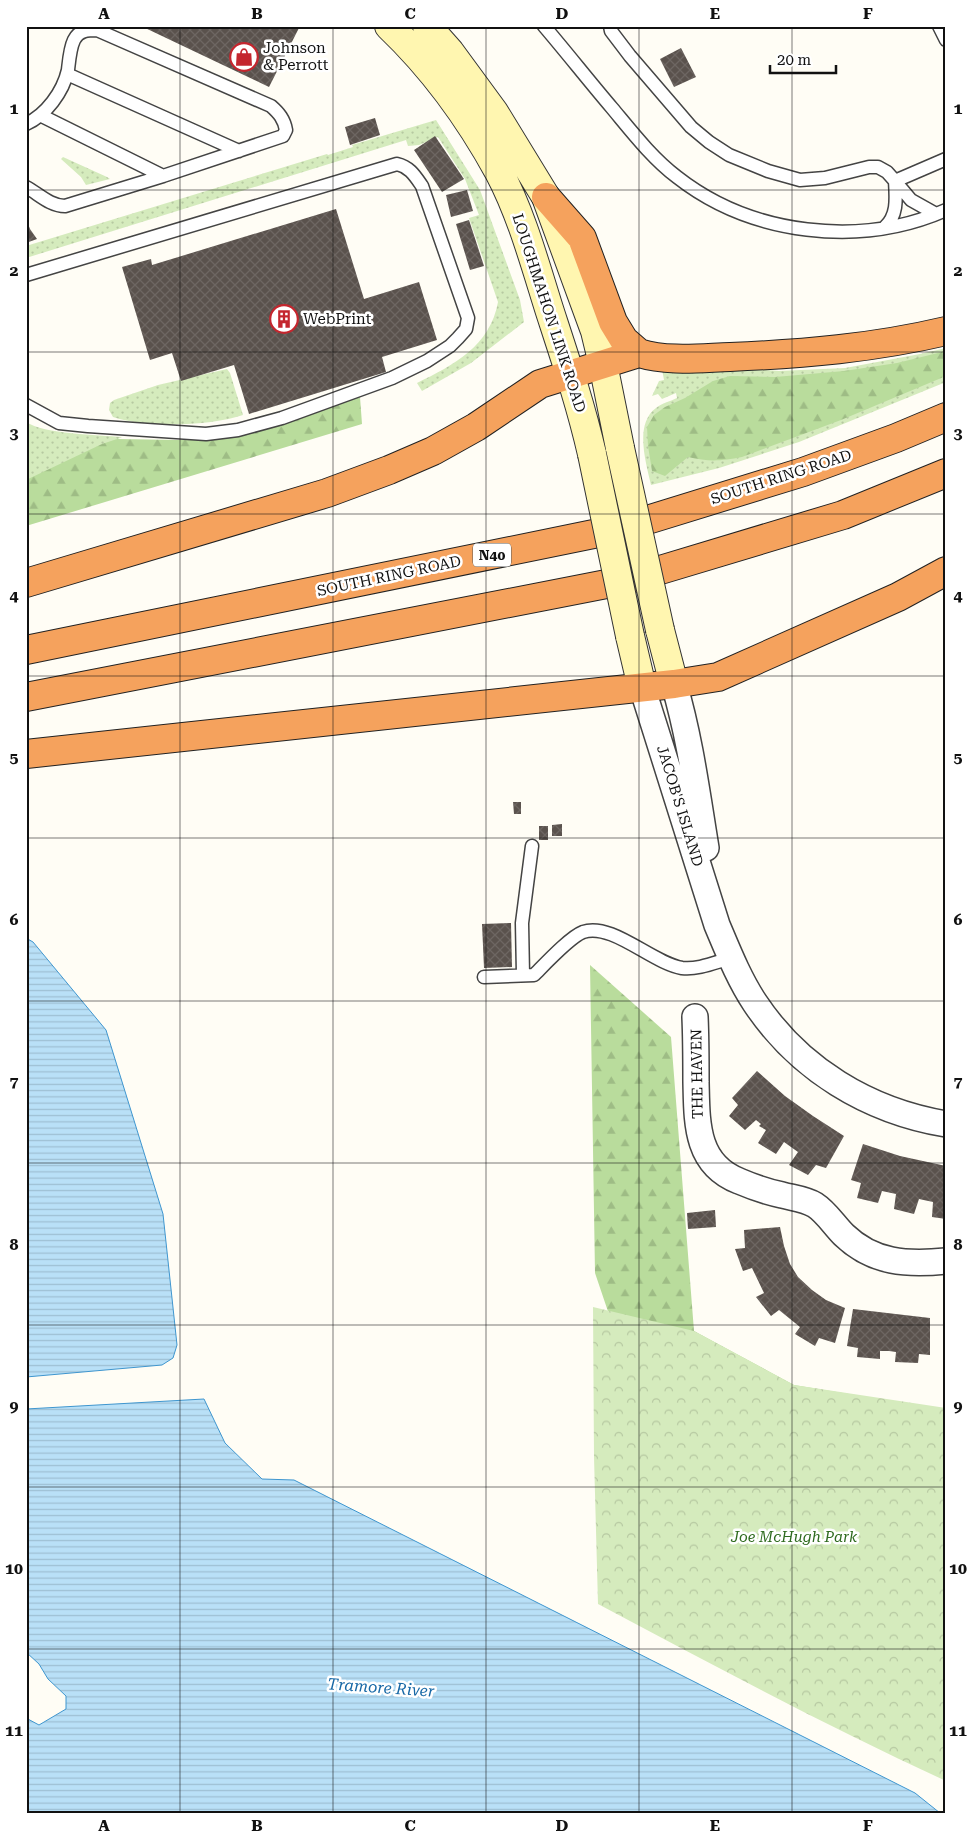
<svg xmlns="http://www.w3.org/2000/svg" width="972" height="1839" font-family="'Roboto Serif',serif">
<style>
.grass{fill:url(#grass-dots)}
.forest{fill:url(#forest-firs)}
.park{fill:url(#park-crowns)}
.water{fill:url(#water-rules);stroke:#3f96cf}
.building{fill:url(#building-cross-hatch)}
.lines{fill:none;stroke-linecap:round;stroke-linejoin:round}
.lane-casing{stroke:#444;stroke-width:15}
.street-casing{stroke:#444;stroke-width:28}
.secondary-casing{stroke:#333;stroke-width:30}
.highway-casing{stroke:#222;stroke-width:30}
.lane{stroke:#fff;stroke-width:12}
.street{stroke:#fff;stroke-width:25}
.secondary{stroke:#fff6b0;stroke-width:28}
.highway{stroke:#f5a25d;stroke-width:28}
.secondary-bridge-casing{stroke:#333;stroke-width:30;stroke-linecap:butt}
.secondary-bridge{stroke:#fff6b0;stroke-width:28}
.grid{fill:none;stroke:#111;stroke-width:1;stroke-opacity:0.55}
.labels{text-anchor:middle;stroke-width:5;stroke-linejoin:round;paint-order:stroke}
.shield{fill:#fff;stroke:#585858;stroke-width:1}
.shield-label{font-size:14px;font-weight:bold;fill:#111}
.poi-label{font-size:15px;fill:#111;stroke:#fff;text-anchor:start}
.street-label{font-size:15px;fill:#111;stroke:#fff}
.park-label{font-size:15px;font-style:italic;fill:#2f6b1f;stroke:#fff}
.water-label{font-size:16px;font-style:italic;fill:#1768a6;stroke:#fff}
.neatline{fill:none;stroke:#111;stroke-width:2}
.grid-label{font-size:16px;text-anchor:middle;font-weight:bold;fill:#111}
</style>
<defs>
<pattern id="grass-dots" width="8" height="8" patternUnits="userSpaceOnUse" patternTransform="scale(1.25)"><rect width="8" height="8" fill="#d5ebbd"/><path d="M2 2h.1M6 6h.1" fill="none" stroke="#b6c8a1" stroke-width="1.8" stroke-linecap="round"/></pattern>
<pattern id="forest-firs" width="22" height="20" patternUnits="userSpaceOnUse" patternTransform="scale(1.25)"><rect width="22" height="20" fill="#b9dc9c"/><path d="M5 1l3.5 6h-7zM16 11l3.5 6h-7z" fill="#9ebc85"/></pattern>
<pattern id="park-crowns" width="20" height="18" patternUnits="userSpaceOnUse" patternTransform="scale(1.25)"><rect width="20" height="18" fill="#d5ebbd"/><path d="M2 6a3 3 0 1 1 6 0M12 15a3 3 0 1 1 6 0" fill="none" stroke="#b6c8a1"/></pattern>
<pattern id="water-rules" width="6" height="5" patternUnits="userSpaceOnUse" patternTransform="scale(1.25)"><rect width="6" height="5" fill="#b9e0f7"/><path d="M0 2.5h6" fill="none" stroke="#9ebfd3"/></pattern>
<pattern id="building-cross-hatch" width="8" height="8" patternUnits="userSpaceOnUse" patternTransform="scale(1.25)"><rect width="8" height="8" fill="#5a524d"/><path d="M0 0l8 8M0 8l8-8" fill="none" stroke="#6d6662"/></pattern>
</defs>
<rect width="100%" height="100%" fill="#fffdf5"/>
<!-- grass -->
<path class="grass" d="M 436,120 L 480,190 L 520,300 L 524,322 L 471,363 L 422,391 L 417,383 C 454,365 490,346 498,302 L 469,218 L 479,215 L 465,179 L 438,137 L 419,145 L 408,146 L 406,140 L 26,258 L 26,246 L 327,154 L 328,155 L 353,147 L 352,145 Z
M 63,157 L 107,177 L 110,179 L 86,185 L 81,177 L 61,159 Z
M 946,348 L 946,382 L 799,442 L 719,468 L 651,485 C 646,463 634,424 656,408 C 662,403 671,401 677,398 L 676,393 L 662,399 L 658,394 L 652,396 L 659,381 L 664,380 L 662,369 L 735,368 L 779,371 L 845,368 L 920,354 Z
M 227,369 L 230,373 L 243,415 C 212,426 144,428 113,417 L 109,410 L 110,403 L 114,400 L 158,385 Z
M 26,422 C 44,434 98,435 122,437 L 68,464 L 26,481 Z"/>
<!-- forest -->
<path class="forest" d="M 946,351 L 946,376 L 841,420 L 742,457 C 721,461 709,462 688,457 L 665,476 L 652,471 L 648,446 L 647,427 L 654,415 L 665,407 L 685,398 L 713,381 L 730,376 L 775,377 L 844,371 L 897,363 Z
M 360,397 L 362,424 L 26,526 L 26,480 L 102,444 L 117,439 L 178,440 L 218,438 L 321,410 Z
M 590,965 L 671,1037 L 694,1331 L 794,1385 L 946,1410 L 946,1467 L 618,1341 L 595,1273 Z"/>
<!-- park -->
<path class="park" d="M 593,1307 L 694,1331 L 794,1385 L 946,1408 L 946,1781 C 828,1727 713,1665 598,1604 L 594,1457 Z"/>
<!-- water -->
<path class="water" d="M 26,938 L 33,942 L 106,1030 L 163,1214 L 177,1345 L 173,1358 L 162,1365 L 26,1377 Z
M 204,1399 L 225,1443 L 262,1479 L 294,1480 L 915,1793 L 940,1813 L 26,1813 L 26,1718 L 39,1725 L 66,1709 L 66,1696 L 48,1679 L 39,1664 L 26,1652 L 26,1409 Z"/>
<!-- building -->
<path class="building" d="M 141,26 L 300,26 L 269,87 Z
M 681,48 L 696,77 L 674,87 L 660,59 Z
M 375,118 L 380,135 L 350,145 L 345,127 Z
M 435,136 L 464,179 L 442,192 L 414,150 Z
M 467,190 L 473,211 L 451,217 L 446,195 Z
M 336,209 L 364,299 L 419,282 L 437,340 L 382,357 L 386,372 L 249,414 L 234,365 L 181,381 L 172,353 L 150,360 L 122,267 L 151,259 L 152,265 Z
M 26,219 L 30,229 L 37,239 L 26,243 Z
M 469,220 L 484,266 L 470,270 L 456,224 Z
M 513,802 L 521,802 L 521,814 L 514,814 Z
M 562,824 L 562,836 L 552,836 L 552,825 Z
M 539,826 L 548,826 L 548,840 L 539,840 Z
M 511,923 L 512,967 L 484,968 L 482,924 Z
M 757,1071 L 785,1096 L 813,1116 L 844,1136 L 826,1168 L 816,1165 L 808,1175 L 789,1165 L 798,1152 L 784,1142 L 776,1154 L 758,1143 L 766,1130 L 759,1126 L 761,1124 L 756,1120 L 745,1130 L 729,1116 L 738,1105 L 732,1098 Z
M 863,1144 L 900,1156 L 946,1166 L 946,1219 L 932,1217 L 933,1202 L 919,1199 L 914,1214 L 894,1209 L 896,1194 L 882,1191 L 878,1203 L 857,1198 L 861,1183 L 851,1180 Z
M 715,1210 L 716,1227 L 688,1229 L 687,1213 Z
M 780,1227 L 784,1246 L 790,1264 L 798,1277 L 812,1290 L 826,1300 L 845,1308 L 835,1343 L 819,1338 L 815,1346 L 795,1334 L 800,1327 L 779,1310 L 771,1316 L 756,1297 L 764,1293 L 752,1268 L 743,1271 L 735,1249 L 745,1248 L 744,1230 Z
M 853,1309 L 930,1318 L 930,1355 L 919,1354 L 918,1363 L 895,1362 L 896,1352 L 889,1351 L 880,1351 L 880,1359 L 857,1357 L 858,1348 L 847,1346 Z"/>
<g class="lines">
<defs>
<path id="lane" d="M 544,26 C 567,53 589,81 612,108 C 632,132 652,158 677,177 C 751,235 860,248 946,210
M 610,26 L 611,31 L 630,56 L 691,127 L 709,142 L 729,155 L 768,171 L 800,180 L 825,178 L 869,167 L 878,167 L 887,172 L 895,181 L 946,159
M 939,26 L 946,40
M 67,74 L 239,151
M 26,124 C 46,115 63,92 68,70 C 69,61 70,48 74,40 C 79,30 88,30 97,30 L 271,106 C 279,113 284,119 286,130 L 283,136 L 163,176 L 40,115
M 895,181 L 911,200 L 936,214
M 26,187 C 39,194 50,206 65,206 L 163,176
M 885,227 C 898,215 896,198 895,181
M 26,275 L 397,164 C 410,167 415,176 422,186 L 468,318 L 466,329 L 458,338 L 450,346 L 427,361 L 392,378 L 282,418 L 238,430 L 206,434 L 88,426 L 59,423 L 26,405
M 523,975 L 522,923 L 532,846
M 484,977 L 534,975 C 545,964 570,937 583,932 C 612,922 652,963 682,968 C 698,970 716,962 731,958"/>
<path id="street" d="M 674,684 C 690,738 697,793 706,848
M 642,687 L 717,925 C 728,951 739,979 755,1003 C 799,1069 868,1111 946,1124
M 695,1017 C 696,1039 696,1060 696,1082 C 697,1121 695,1164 739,1181 C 753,1187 768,1192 782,1195 C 793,1198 805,1199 815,1205 C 826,1212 834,1225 844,1235 C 873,1263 907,1265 946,1261"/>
<path id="secondary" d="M 389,26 C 433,68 470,119 499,172 C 522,215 536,268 551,315 C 566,361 581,406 592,454
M 427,26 L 450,52 L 494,112 L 546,197 L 595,331 L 603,364 L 620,448
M 660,630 L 674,684
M 630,636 L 642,687"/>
<path id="highway" d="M 546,197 L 582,238 L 613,322 L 624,340 L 639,353
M 26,583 L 327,493 L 389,470 L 433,451 L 476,427 L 540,384 L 639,353 C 668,362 700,358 730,357 C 803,354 874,348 946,331
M 26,650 L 618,529 L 803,472 L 896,438 L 946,417
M 26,697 L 627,580 L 843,515 L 946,473
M 26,754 L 674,684 L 718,677 L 898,597 L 946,571"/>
</defs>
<!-- lane casing -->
<use href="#lane" class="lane-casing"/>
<!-- street casing -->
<use href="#street" class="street-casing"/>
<!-- secondary casing -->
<use href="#secondary" class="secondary-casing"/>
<!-- highway casing -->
<use href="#highway" class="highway-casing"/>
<!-- lane -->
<use href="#lane" class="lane"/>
<!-- street -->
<use href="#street" class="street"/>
<!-- secondary -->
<use href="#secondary" class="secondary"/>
<!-- highway -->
<use href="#highway" class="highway"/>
<defs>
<path id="secondary-bridge" d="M 620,448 L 660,630
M 592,454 L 630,636"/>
</defs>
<!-- secondary-bridge casing -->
<use href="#secondary-bridge" class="secondary-bridge-casing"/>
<!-- secondary-bridge -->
<use href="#secondary-bridge" class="secondary-bridge"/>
</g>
<!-- grid -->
<path class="grid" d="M 180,26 L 180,1813M 333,26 L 333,1813M 486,26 L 486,1813M 639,26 L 639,1813M 792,26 L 792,1813M 26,190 L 946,190M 26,352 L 946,352M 26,514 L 946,514M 26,676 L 946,676M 26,838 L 946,838M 26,1001 L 946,1001M 26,1163 L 946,1163M 26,1325 L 946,1325M 26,1487 L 946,1487M 26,1649 L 946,1649"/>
<!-- icons -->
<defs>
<symbol id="shop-ring" viewBox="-11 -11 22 22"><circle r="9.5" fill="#fff" stroke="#c4262e" stroke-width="1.5"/><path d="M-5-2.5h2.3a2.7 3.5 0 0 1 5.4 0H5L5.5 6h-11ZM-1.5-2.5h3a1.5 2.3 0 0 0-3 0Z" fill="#c4262e"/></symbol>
<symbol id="building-ring" viewBox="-11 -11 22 22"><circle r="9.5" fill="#fff" stroke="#c4262e" stroke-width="1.5"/><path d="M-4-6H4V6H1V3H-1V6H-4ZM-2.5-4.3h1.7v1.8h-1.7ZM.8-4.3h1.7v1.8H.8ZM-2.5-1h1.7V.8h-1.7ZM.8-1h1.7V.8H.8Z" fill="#c4262e"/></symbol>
</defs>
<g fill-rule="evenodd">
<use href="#shop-ring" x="228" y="41" width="32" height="32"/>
<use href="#building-ring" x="268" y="303" width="32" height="32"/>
</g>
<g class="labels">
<!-- shield labels -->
<rect class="shield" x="473" y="543.5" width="38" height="23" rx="4"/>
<g class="shield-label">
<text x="492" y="560">N40</text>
</g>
<!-- poi labels -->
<g class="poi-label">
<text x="263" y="53">Johnson<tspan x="263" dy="17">&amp; Perrott</tspan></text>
<text x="303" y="324">WebPrint</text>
</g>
<!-- street labels -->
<g class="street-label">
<text transform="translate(549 313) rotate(72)" y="5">LOUGHMAHON LINK ROAD</text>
<text transform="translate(781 477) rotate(-18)" y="5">SOUTH RING ROAD</text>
<text transform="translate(389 576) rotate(-12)" y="5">SOUTH RING ROAD</text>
<text transform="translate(680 806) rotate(73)" y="5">JACOB'S ISLAND</text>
<text transform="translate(697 1074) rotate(-91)" y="5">THE HAVEN</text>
</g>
<!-- park labels -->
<g class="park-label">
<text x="794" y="1542">Joe McHugh Park</text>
</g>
<!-- water labels -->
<g class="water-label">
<text transform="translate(381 1687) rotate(4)" y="6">Tramore River</text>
</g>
</g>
<!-- border -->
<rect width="972" height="1839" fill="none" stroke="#ffffff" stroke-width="55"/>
<!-- scale -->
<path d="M770 65v8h66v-8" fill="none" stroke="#111111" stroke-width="2.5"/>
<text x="777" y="65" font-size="15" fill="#111111" stroke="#ffffff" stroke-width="4" paint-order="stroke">20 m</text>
<rect x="28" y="28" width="916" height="1784" class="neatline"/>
<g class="grid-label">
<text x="104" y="19">A</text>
<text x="257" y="19">B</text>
<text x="410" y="19">C</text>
<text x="562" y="19">D</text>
<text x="715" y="19">E</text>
<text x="868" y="19">F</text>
<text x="14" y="114">1</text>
<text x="958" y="114">1</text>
<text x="14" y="276">2</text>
<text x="958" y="276">2</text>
<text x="14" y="439">3</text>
<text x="958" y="439">3</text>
<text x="14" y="601">4</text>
<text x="958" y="601">4</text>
<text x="14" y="763">5</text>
<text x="958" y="763">5</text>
<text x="14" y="925">6</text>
<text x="958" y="925">6</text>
<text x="14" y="1087">7</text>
<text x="958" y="1087">7</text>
<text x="14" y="1250">8</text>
<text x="958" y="1250">8</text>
<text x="14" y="1412">9</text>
<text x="958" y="1412">9</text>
<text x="14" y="1574">10</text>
<text x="958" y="1574">10</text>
<text x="14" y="1736">11</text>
<text x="958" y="1736">11</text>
<text x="104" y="1831">A</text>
<text x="257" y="1831">B</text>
<text x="410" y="1831">C</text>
<text x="562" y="1831">D</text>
<text x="715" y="1831">E</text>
<text x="868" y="1831">F</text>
</g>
</svg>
